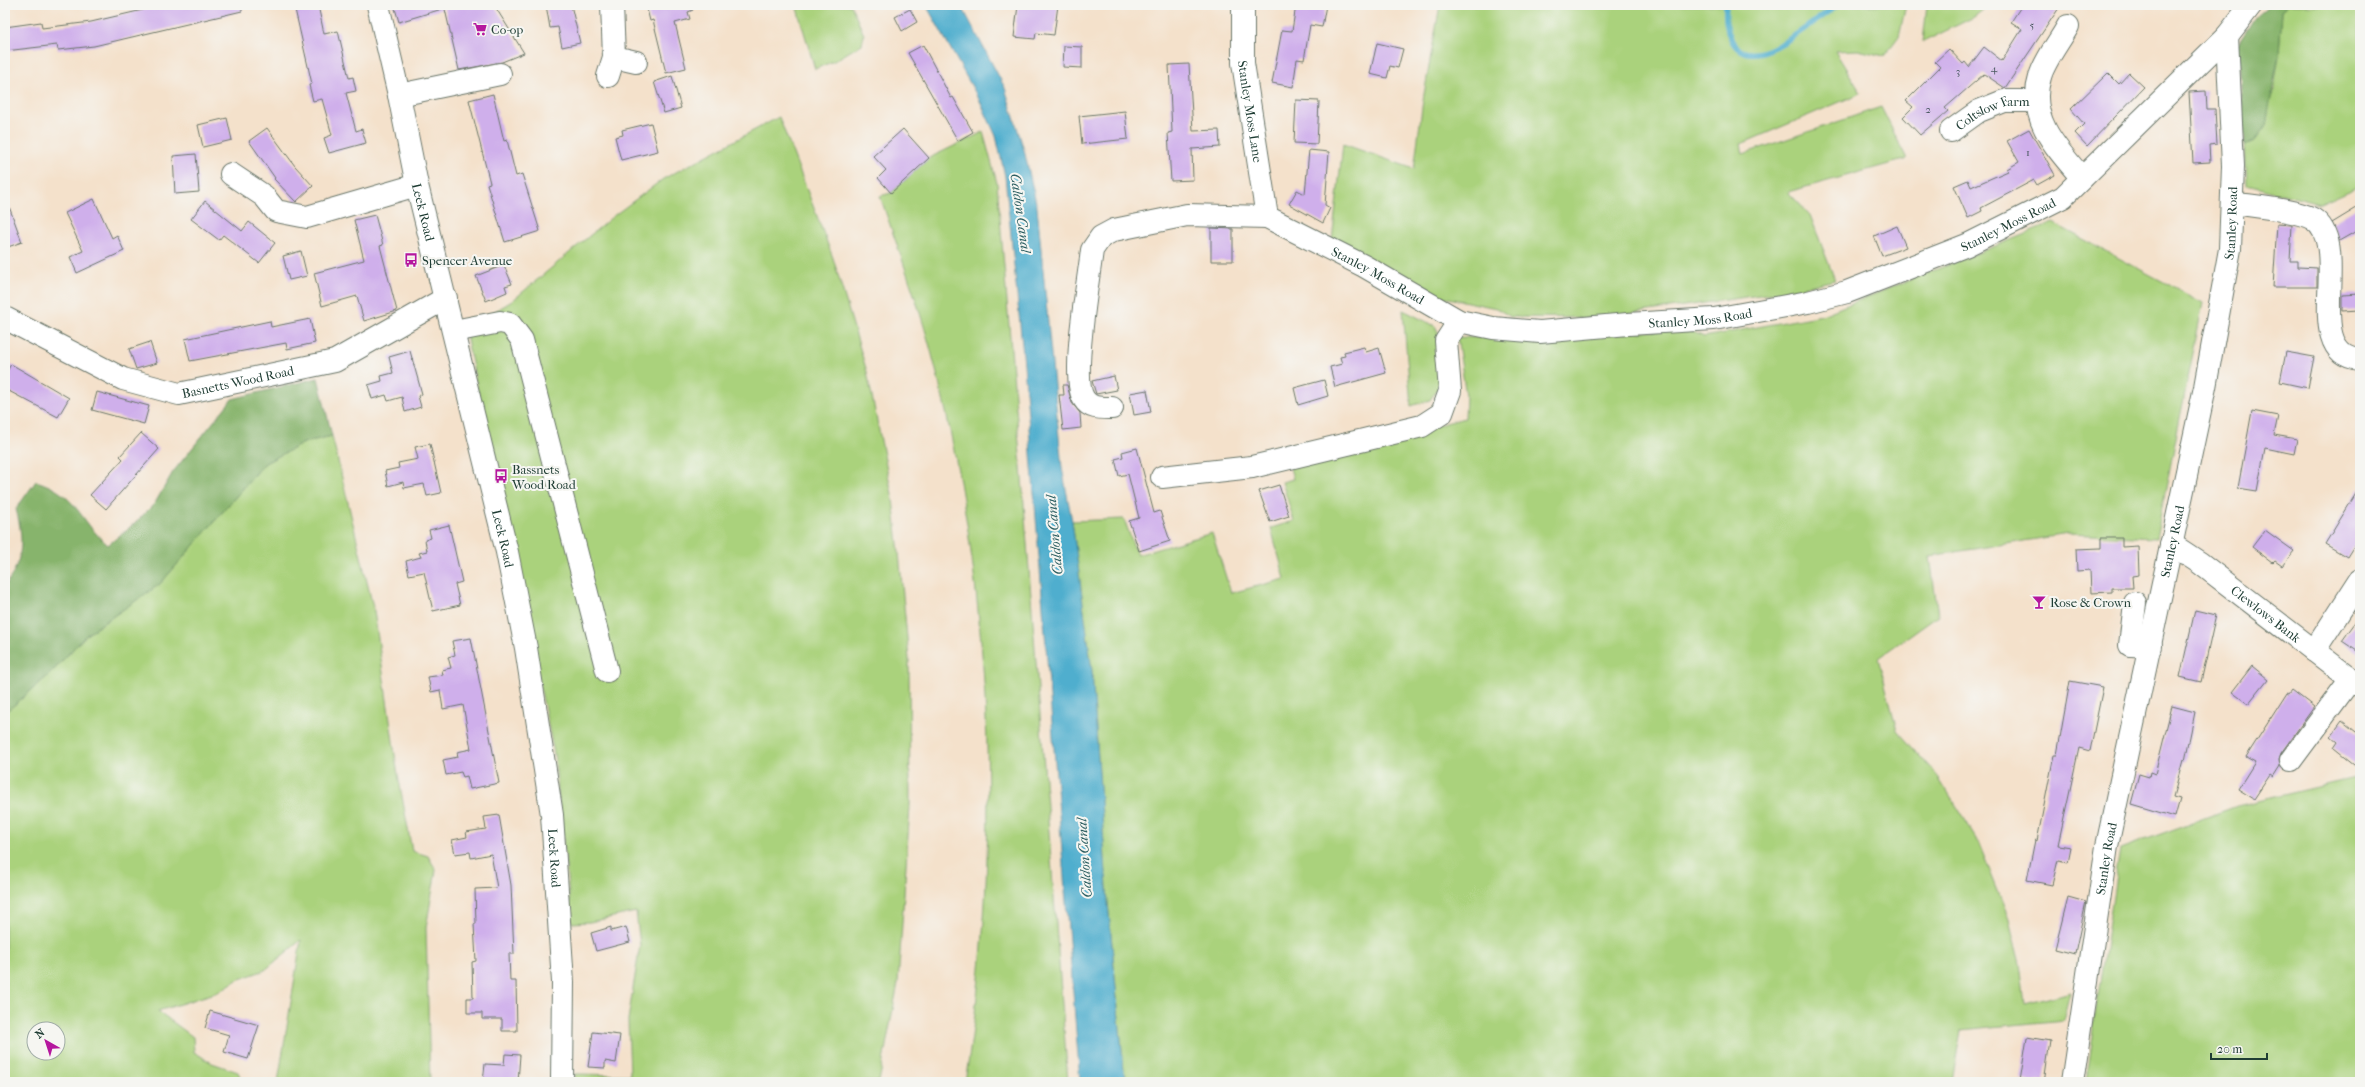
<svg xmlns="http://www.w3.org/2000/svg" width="2365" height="1087" font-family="'IM FELL French Canon',serif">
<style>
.green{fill:#aad27c;stroke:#648858;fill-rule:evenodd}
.forest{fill:#87b46c;stroke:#537850}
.water{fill:#4faece;stroke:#377681}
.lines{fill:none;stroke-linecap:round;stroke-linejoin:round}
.stream{stroke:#4faece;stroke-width:5.5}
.building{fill:#cfafeb}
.minor-casing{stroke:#6a7669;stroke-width:24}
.highway-casing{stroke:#6a7669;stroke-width:24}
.minor{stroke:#fff;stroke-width:22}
.highway{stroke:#fff;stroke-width:22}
.labels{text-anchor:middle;stroke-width:4;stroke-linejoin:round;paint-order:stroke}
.number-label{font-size:11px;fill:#4b5a62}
.poi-label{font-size:13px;fill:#1f3d34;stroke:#f6f6f2;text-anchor:start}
.street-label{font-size:13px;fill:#1f3d34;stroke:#f6f6f2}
.water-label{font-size:14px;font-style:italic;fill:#2d5f62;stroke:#f6f6f2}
</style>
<rect width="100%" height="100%" fill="#f6f6f2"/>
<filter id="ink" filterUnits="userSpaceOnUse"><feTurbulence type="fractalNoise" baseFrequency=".025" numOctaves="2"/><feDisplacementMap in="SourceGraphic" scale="8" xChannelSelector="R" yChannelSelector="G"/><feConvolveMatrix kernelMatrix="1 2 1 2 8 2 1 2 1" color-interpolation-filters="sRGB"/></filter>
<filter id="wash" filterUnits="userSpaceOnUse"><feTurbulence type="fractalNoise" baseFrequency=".012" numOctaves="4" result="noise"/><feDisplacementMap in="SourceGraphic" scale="16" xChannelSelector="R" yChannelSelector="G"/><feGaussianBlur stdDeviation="0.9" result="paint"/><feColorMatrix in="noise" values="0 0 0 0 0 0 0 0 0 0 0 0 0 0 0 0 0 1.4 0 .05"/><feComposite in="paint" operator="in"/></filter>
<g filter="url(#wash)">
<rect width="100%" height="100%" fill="#f4e1cb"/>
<!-- green -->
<path class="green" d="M 796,5 L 851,5 L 864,35 L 862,44 L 834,61 L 815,69 Z
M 1440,5 L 1906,5 L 1899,36 L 1884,56 L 1858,50 L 1835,51 L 1861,93 L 1741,144 L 1743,154 L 1881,107 L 1907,159 L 1788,192 L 1810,215 L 1835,280 L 1781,292 L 1600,318 L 1511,317 L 1496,308 L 1444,297 L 1332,241 L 1343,144 L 1414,169 L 1423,100 Z
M 1927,5 L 1989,5 L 1974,17 L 1923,42 Z
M 2289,5 L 2360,5 L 2360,186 L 2320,204 L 2247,185 L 2245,145 L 2254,141 L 2274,90 L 2279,54 L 2282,11 Z
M 779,117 L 833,258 L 867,372 L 893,499 L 899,553 L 909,659 L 910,806 L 898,983 L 879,1082 L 575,1082 L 575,1074 L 630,1075 L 628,1020 L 640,945 L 636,912 L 590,922 L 572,923 L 554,753 L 463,320 L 487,316 L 512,301 L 612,217 L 663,179 Z
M 983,132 L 997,183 L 1023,491 L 1068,1082 L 965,1082 C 1005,847 992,577 930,347 C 916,296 897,246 880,196 L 891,193 L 929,158 Z
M 2053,223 L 2203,303 L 2156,538 L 2068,534 L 1930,556 L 1938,615 L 1878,658 L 1897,730 L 1939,778 L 1977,839 L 2008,916 L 2020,964 L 2025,1004 L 2071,992 L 2064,1020 L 1961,1030 L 1952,1082 L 1125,1082 L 1108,903 L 1092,671 L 1072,521 L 1124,519 L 1137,555 L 1212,533 L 1231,593 L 1285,579 L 1271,528 L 1294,521 L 1282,482 L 1293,479 L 1289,464 L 1465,418 L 1466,395 L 1457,337 L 1529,339 L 1687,329 L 1704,337 L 1822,315 Z
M 1403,310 L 1435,326 L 1441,338 L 1440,385 L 1430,400 L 1411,406 Z
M 332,436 L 374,611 L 397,769 L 412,851 L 428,856 L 436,870 L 426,928 L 430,1082 L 278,1082 L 301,940 L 265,970 L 237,980 L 218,992 L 158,1011 L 193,1037 L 194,1052 L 212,1063 L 238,1072 L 243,1082 L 7,1082 L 5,1080 L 5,713 L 50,674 L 86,635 L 160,584 L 265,463 L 306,442 ZM 34,1029 L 58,1029 L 58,1053 L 34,1053 Z
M 2360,777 L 2360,1082 L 2085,1082 L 2120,849 L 2237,806 Z"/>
<!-- forest -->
<path class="forest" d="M 2269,5 L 2289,5 L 2282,11 L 2279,54 L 2266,125 L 2254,141 L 2245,145 L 2238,44 L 2255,17 Z
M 318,378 L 332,436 L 306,442 L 265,463 L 160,584 L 86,635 L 50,674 L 5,713 L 5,586 C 24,559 24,540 16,509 L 36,481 C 78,494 78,520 108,545 L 135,523 L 155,503 L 173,472 L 232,399 Z"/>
<!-- water -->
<path class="water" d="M 926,5 L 961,5 L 1005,88 L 1024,150 L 1037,207 L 1062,468 L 1072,521 L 1092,671 L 1108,903 L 1125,1082 L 1080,1082 L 1024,364 L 1005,176 L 996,136 L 980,101 Z"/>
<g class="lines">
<!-- stream -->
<path class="stream" d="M 1726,5 C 1725,19 1726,29 1732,41 C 1753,79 1815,18 1838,5"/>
</g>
<g id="blocks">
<!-- building -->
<path class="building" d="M 164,5 L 242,5 L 242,11 L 94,46 L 58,50 L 57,45 L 5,51 L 5,27 L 41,22 L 42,28 L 91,22 Z
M 294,5 L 318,5 L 324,34 L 338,31 L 349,78 L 353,77 L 356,91 L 346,93 L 356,131 L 362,129 L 366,143 L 329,153 L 324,138 L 332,135 L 322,99 L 313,101 L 309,85 L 312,84 Z
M 394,5 L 441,5 L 442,9 L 399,22 Z
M 444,5 L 494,5 L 524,53 L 502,62 L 459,70 Z
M 546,5 L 571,5 L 580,43 L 562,47 L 558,27 L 550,28 Z
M 646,5 L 692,5 L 693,10 L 688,12 L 690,19 L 675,23 L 686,68 L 666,73 L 653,20 L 650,21 Z
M 1018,5 L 1058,5 L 1054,35 L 1036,33 L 1035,39 L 1014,37 Z
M 1296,5 L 1326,5 L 1322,27 L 1310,25 L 1304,60 L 1297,59 L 1293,87 L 1272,83 L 1282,30 L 1292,31 Z
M 2022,5 L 2061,5 L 2005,88 L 1984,74 L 1945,108 L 1948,111 L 1920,135 L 1903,117 L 1913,107 L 1906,101 L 1940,67 L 1935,62 L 1949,49 L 1963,64 L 1965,62 L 1969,67 L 1984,47 L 2002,61 L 2022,29 L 2011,22 Z
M 910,9 L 917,22 L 902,31 L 895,17 Z
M 1377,43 L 1403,49 L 1398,68 L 1390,66 L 1387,78 L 1370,74 Z
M 923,45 L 951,98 L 953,97 L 973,132 L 958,141 L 908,53 Z
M 1064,46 L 1082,47 L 1082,68 L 1063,67 Z
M 1189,64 L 1193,131 L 1219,130 L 1220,147 L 1192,149 L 1193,180 L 1171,181 L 1168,133 L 1172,132 L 1169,65 Z
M 2108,73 L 2119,84 L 2129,73 L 2144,87 L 2087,146 L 2075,133 L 2084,124 L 2071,109 Z
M 672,76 L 681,108 L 664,113 L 654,82 Z
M 2206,91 L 2207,109 L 2215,109 L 2217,144 L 2209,145 L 2210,162 L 2193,163 L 2189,92 Z
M 493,94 L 504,141 L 507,140 L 516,176 L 522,174 L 540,231 L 505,242 L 487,184 L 490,183 L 469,100 Z
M 1296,100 L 1319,101 L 1317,144 L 1294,143 Z
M 1125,111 L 1128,139 L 1082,144 L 1079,116 Z
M 227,118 L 232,140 L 203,147 L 198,125 Z
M 651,123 L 658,151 L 621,160 L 615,137 L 623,135 L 622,130 Z
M 267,128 L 295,166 L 313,186 L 296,202 L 274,179 L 275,178 L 249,141 Z
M 903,129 L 929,158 L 891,193 L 878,178 L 886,170 L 873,156 Z
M 2029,129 L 2055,175 L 2037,185 L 2034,180 L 1981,208 L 1982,211 L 1968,218 L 1954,186 L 1968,180 L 1971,187 L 2008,171 L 2007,169 L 2019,162 L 2007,141 Z
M 1309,150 L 1329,152 L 1325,205 L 1330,208 L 1323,223 L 1289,204 L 1297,190 L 1305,194 Z
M 196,154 L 199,192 L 175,194 L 173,156 Z
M 94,199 L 112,238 L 117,235 L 124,251 L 77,273 L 70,257 L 83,251 L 65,213 Z
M 5,201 L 7,201 L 22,242 L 5,248 Z
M 205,201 L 242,231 L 249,222 L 275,243 L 259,263 L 223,235 L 219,240 L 191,219 Z
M 2360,206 L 2360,229 L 2339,241 L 2332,223 Z
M 375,215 L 383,245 L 380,246 L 397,311 L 364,321 L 357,296 L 322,306 L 314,273 L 364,260 L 354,220 Z
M 2277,224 L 2292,225 L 2290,261 L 2298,261 L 2298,267 L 2317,268 L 2317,287 L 2273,287 Z
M 1897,226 L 1906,247 L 1882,256 L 1874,236 Z
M 1211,228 L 1233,229 L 1233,261 L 1211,261 Z
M 301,251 L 307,276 L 289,280 L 283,256 Z
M 504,265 L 512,284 L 505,286 L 507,292 L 486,301 L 476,276 Z
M 2360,294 L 2360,310 L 2342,311 L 2342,295 Z
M 310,319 L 315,343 L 287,349 L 286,343 L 190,361 L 185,339 L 270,321 L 271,327 Z
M 150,342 L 157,363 L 136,369 L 129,349 Z
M 1364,347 L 1366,352 L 1379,348 L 1386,373 L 1335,387 L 1330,367 L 1342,364 L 1340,357 L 1345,356 L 1344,352 Z
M 410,351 L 422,394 L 418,396 L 421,407 L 405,412 L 402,397 L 388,401 L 386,395 L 372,399 L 368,385 L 382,381 L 381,376 L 393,373 L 389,357 Z
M 2286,352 L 2314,357 L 2308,388 L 2280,382 Z
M 11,364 L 69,398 L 58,417 L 5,389 L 5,375 Z
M 1114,376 L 1117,390 L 1096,394 L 1092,381 Z
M 1324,380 L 1328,396 L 1298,405 L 1294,388 Z
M 1063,385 L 1067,385 L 1072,403 L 1080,413 L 1081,428 L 1063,430 L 1059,395 L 1064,395 Z
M 1147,390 L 1151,412 L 1134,415 L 1130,393 Z
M 97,392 L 149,406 L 144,424 L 92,410 Z
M 2252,411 L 2278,416 L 2274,435 L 2297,439 L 2294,454 L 2265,448 L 2257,491 L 2238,488 Z
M 141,433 L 159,449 L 106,509 L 90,495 L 123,459 L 120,456 Z
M 430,444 L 441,493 L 427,496 L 424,484 L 404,488 L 403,482 L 388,486 L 385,471 L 399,468 L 398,463 L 418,459 L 415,447 Z
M 1137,448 L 1154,513 L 1160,511 L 1170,541 L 1139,551 L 1129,521 L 1139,518 L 1128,474 L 1119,476 L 1115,459 L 1123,457 L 1122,452 Z
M 1279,485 L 1289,516 L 1270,522 L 1259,491 Z
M 2360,487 L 2360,536 L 2347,557 L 2325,544 Z
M 449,525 L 462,582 L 455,584 L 460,605 L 433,611 L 424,572 L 409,575 L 406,561 L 421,557 L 419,553 L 427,551 L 425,540 L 431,538 L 429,530 Z
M 2265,530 L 2294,551 L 2282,566 L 2275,561 L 2273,563 L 2252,547 Z
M 2101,538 L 2122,538 L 2122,547 L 2138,546 L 2139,575 L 2132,576 L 2133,588 L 2112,588 L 2112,592 L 2091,593 L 2090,570 L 2077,571 L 2076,549 L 2101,548 Z
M 2195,610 L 2216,615 L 2201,682 L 2180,677 Z
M 2360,616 L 2360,653 L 2342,641 Z
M 471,638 L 499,783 L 470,789 L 467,776 L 463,777 L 461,772 L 446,775 L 443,760 L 458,757 L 457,752 L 471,749 L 463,705 L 443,709 L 440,690 L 431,692 L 428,677 L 443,675 L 442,670 L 451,668 L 448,657 L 455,655 L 452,641 Z
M 2252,666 L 2268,679 L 2248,704 L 2232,692 Z
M 2070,681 L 2103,687 L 2090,751 L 2079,748 L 2058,845 L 2071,847 L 2068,862 L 2058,860 L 2052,885 L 2027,880 L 2035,840 L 2037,841 L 2054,755 L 2057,755 Z
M 2292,690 L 2314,707 L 2281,753 L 2279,759 L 2280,766 L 2273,777 L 2270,775 L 2254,799 L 2238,789 L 2255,762 L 2246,757 L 2287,693 L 2289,694 Z
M 2172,706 L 2195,712 L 2185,761 L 2183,760 L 2173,797 L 2180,799 L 2175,817 L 2131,804 L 2139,774 L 2149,777 L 2150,772 L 2155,774 Z
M 2342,721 L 2360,735 L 2360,769 L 2334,748 L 2338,742 L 2331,736 Z
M 499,815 L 511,885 L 514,954 L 509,954 L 510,981 L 516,981 L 517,1031 L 502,1031 L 502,1019 L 482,1019 L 482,1013 L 467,1013 L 467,998 L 473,998 L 472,962 L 476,961 L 474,924 L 476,924 L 475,889 L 497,888 L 491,854 L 471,858 L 470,852 L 455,854 L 452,840 L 467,837 L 466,832 L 486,829 L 484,817 Z
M 2068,897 L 2086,902 L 2075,954 L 2055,949 Z
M 611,927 L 611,931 L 626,927 L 630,942 L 596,951 L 591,933 Z
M 210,1011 L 259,1025 L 248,1059 L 224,1052 L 229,1035 L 205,1028 Z
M 593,1032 L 620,1035 L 616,1063 L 605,1061 L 605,1068 L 588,1067 Z
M 2027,1037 L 2050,1041 L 2044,1082 L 2020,1080 Z
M 505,1054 L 520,1055 L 518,1082 L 483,1082 L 485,1064 L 504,1065 Z"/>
</g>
</g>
<g filter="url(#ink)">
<use href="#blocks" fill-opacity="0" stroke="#6a7669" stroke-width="1"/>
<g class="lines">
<defs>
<g id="minor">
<path id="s1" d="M 1243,5 L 1243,63 L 1267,217"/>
<path d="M 2068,26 C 2060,41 2044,61 2040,77 C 2027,118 2057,149 2082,178"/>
<path d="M 614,57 L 636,62"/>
<path d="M 608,76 L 614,57 L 612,5"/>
<path d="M 399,95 L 500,74"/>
<path id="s2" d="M 1951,131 L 1979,111 L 2004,101 L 2036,101"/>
<path d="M 231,174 L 264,196 L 276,211 L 307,217 L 417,185"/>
<path d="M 2232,203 C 2251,206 2298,210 2313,219 C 2354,246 2299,354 2360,359"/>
<path id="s3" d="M 5,318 L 123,379 L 179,394 L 335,361 L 446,298"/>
<path d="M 454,331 L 500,322 L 510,324 L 522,340 L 607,671"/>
<path id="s4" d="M 1112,408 C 1101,408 1090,409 1084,399 C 1070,379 1089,278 1092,250 L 1101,237 L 1114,230 L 1187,215 L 1267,217 L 1364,266 L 1459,321 L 1493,328 L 1540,332 L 1628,324 L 1714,319 L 1808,302 L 1847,292 L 1967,245 L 2063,197 L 2227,36 L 2251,5"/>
<path d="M 1162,477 L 1252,467 L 1422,426 L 1442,413 L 1450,391 L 1446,341 L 1459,321"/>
<path id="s5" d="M 2171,544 L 2200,563 L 2360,686"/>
<path d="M 2135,603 L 2130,645 L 2151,646"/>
<path d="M 2314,651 L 2360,580"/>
<path d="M 2291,760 L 2351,679"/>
<path id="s6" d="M 2072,1082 L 2107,846 L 2205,387 L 2230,249 L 2233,166 L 2227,36"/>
</g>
<g id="highway">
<path id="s7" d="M 378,5 L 399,95 L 417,185 L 507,552 L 526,648 L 552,815 L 563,982 L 562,1082"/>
</g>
</defs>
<!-- minor casing -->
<use href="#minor" class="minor-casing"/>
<!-- highway casing -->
<use href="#highway" class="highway-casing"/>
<!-- minor -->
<use href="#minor" class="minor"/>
<!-- highway -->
<use href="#highway" class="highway"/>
</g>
</g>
<!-- icons -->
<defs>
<symbol id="supermarket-bare" viewBox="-9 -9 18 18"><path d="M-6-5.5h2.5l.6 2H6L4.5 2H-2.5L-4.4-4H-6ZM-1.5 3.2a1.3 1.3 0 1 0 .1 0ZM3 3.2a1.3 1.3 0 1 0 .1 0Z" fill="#b5179e" stroke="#f6f6f2" stroke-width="2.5" paint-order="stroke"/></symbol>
<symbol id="bus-bare" viewBox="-9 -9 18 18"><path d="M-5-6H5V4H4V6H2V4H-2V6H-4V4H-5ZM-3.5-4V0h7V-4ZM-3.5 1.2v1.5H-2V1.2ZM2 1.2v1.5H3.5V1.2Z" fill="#b5179e" stroke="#f6f6f2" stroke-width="2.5" paint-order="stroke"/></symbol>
<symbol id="bar-bare" viewBox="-9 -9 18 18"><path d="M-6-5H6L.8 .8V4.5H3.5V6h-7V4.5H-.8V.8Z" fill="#b5179e" stroke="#f6f6f2" stroke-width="2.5" paint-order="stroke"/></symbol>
</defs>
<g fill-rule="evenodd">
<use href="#supermarket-bare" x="470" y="19" width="20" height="20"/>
<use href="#bus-bare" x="401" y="250" width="20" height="20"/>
<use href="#bus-bare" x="491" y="466" width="20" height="20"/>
<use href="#bar-bare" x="2029" y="592" width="20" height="20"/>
</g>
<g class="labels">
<!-- number labels -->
<g class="number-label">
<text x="2032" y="29">5</text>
<text x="1994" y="72">4</text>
<text x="1958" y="75">3</text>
<text x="1928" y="113">2</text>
<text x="2028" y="156">1</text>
</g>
<!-- poi labels -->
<g class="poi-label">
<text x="491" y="34">Co-op</text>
<text x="422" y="265">Spencer Avenue</text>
<text x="512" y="474">Bassnets<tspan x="512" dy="15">Wood Road</tspan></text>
<text x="2050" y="607">Rose &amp; Crown</text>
</g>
<!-- street labels -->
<g class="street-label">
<text dy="5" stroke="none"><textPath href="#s1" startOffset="107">Stanley Moss Lane</textPath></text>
<text dy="5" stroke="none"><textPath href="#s2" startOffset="47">Coltslow Farm</textPath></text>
<text dy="5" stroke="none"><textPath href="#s7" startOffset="212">Leek Road</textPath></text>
<text dy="5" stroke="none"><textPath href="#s6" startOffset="874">Stanley Road</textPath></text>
<text dy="5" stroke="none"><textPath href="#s4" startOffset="1152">Stanley Moss Road</textPath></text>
<text dy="5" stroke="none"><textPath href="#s4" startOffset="492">Stanley Moss Road</textPath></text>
<text dy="5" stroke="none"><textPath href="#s4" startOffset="828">Stanley Moss Road</textPath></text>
<text dy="5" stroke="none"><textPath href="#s3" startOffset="251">Basnetts Wood Road</textPath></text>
<text dy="5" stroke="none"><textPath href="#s7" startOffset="548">Leek Road</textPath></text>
<text dy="5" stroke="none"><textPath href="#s6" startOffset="550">Stanley Road</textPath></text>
<text dy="5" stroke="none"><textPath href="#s5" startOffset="118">Clewlows Bank</textPath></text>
<text dy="5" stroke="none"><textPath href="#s7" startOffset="872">Leek Road</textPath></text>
<text dy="5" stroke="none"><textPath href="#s6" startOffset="226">Stanley Road</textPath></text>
</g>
<!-- water labels -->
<g class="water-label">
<text transform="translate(1021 213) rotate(82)" y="5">Caldon Canal</text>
<text transform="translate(1054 535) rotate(-95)" y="5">Caldon Canal</text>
<text transform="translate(1084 858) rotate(-94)" y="5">Caldon Canal</text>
</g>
</g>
<!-- margin -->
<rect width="2365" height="1087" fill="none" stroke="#f6f6f2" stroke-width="20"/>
<!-- north arrow -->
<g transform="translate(46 1041) rotate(321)"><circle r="19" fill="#f6f6f2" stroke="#a0aca6"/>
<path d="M0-3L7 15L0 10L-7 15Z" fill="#b5179e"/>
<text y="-6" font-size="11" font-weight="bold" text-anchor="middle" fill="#1f3d34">N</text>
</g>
<!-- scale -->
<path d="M2211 1053v6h56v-6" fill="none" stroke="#1f3d34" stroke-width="2"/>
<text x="2217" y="1053" font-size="12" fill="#1f3d34" stroke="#f6f6f2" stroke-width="3" paint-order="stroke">20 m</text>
</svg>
